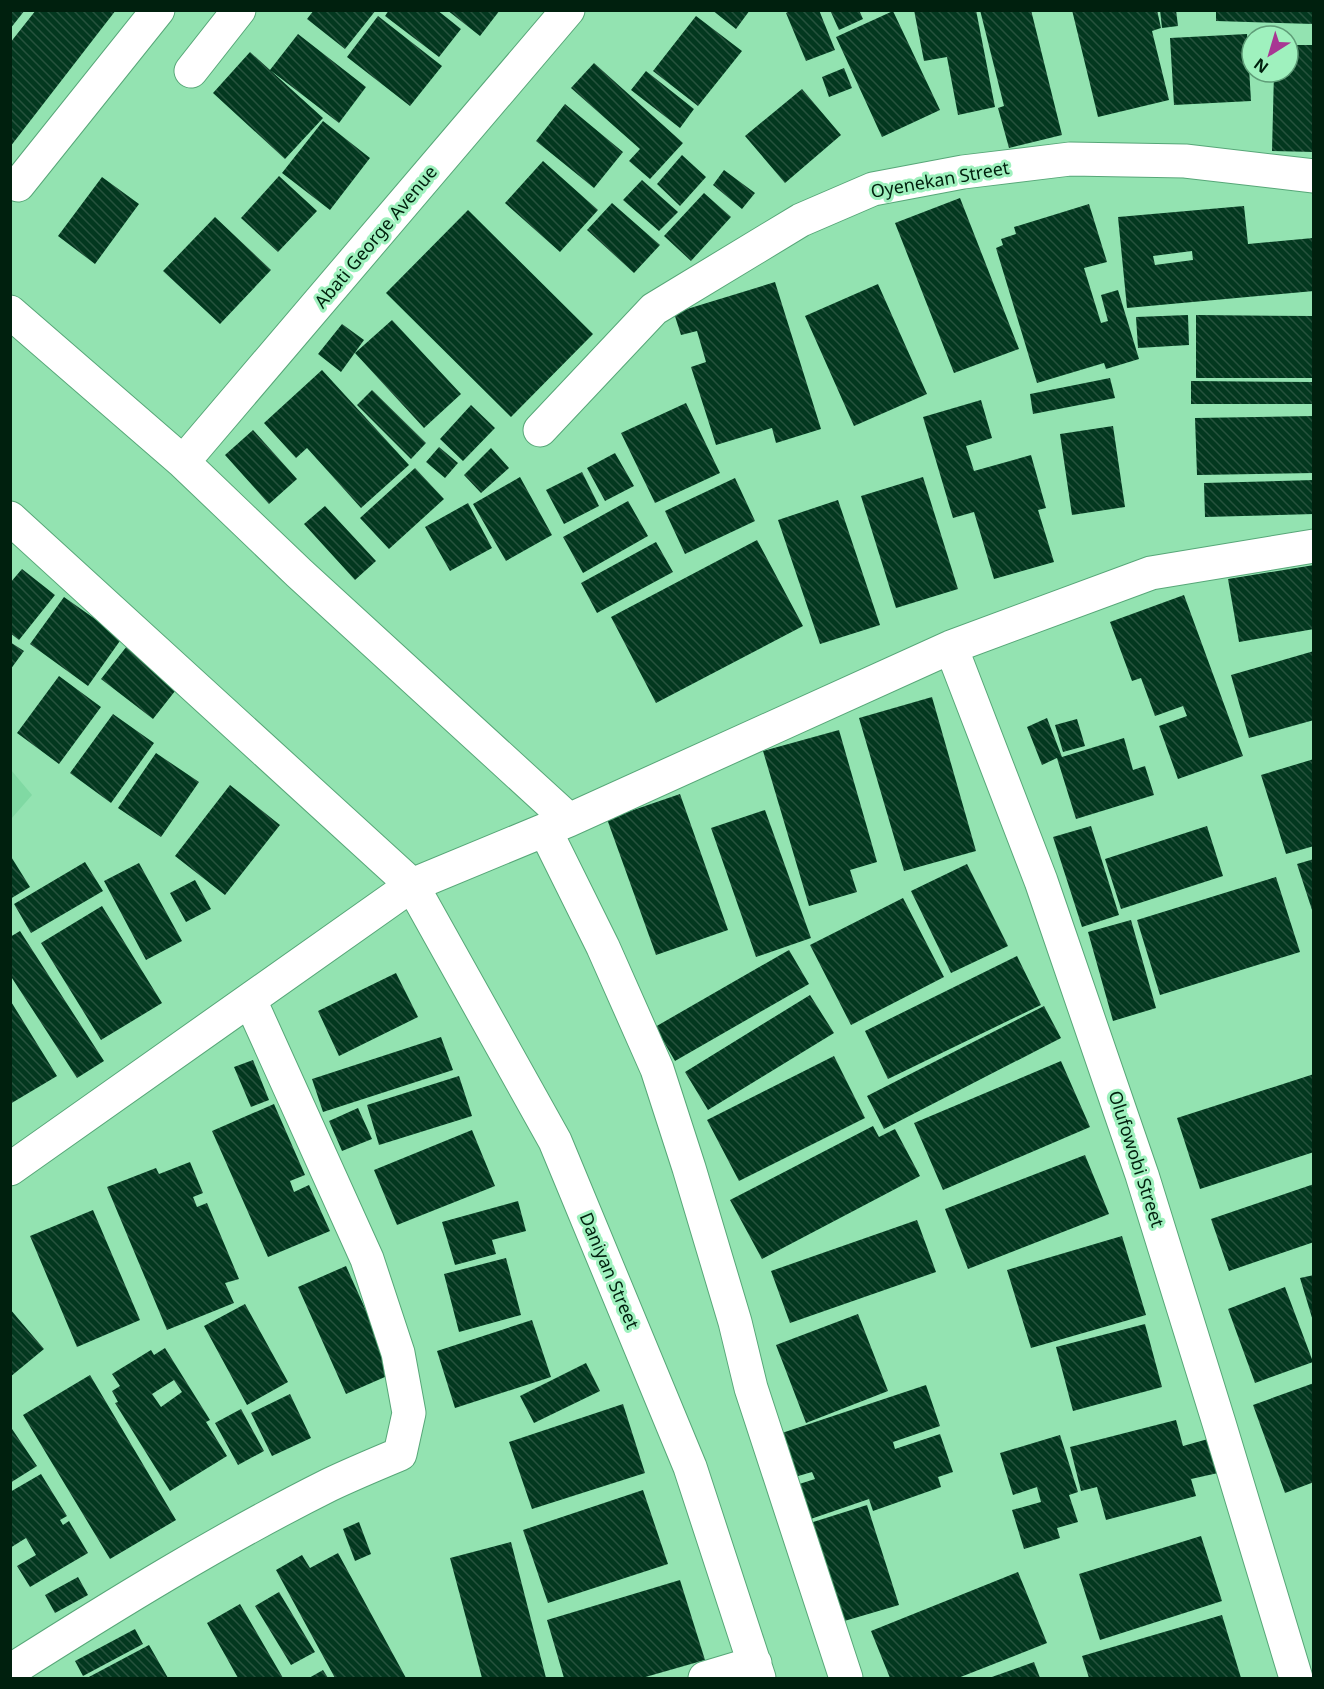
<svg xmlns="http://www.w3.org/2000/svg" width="1324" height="1689" font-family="'Noto Sans',sans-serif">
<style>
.built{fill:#80d9a3}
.building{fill:url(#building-back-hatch);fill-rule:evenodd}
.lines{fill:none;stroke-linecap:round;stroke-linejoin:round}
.minor-casing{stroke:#57a778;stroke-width:35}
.minor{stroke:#fff;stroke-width:33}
.labels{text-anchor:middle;stroke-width:6;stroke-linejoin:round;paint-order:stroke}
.street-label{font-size:18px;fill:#00200e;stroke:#9ff1be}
</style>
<defs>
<pattern id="building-back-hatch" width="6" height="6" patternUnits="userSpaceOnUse" patternTransform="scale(1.5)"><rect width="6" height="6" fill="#03381f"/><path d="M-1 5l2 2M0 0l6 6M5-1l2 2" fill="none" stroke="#26523d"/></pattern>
</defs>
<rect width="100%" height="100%" fill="#93e3b1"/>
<!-- built -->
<path class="built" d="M 11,770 L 32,795 L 11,819 L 10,819 Z"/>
<!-- building -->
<path class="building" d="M 10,10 L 25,10 L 10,29 Z
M 36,10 L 116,10 L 10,147 L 10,43 Z
M 314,10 L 376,10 L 345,49 L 307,19 Z
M 389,10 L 437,10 L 461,29 L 439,57 L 385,16 Z
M 447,10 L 500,10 L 480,36 Z
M 712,10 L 750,10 L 736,29 Z
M 791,10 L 819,10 L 835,50 L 806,61 L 786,13 Z
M 830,10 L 859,10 L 863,19 L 839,30 Z
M 914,10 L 976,10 L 995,107 L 958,115 L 947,57 L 924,61 Z
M 980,10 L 1031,10 L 1062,135 L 1009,148 L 998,108 L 1004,106 Z
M 1072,10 L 1157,10 L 1161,28 L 1152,31 L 1169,100 L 1098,117 Z
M 1160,10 L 1176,10 L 1178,26 L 1162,28 Z
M 1216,10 L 1314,10 L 1314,24 L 1216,21 Z
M 893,11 L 940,110 L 882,137 L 836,37 Z
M 378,16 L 442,66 L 410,106 L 347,57 Z
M 696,16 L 742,51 L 698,106 L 653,71 Z
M 298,34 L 366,87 L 339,123 L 270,70 Z
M 1247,34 L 1251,101 L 1174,105 L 1170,38 Z
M 1288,45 L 1314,45 L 1314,152 L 1272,151 L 1274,72 L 1288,72 Z
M 250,52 L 323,118 L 285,159 L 213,93 Z
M 594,63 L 683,143 L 650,179 L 629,161 L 640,149 L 571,88 Z
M 844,68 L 852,88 L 829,97 L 822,77 Z
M 646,71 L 694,109 L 680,128 L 631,90 Z
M 802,89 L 841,135 L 785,183 L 745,136 Z
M 565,104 L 623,152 L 594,188 L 536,141 Z
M 323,121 L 370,158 L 330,210 L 282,173 Z
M 682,155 L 706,177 L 680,206 L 657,184 Z
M 543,161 L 598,210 L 560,252 L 505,203 Z
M 724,170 L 755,193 L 742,209 L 713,185 Z
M 279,176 L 317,211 L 278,252 L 241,218 Z
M 102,177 L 139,204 L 95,264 L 58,236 Z
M 642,180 L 678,212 L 659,231 L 623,200 Z
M 704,193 L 731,217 L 691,261 L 664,236 Z
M 960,198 L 1019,349 L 954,373 L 895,223 Z
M 612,203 L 660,245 L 634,273 L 587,230 Z
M 1089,204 L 1107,262 L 1084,268 L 1101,323 L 1108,321 L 1101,295 L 1118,290 L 1139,359 L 1106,369 L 1104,363 L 1037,383 L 996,248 L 1003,245 L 1001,239 L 1016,234 L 1014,227 Z
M 1244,206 L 1248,244 L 1313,238 L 1314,291 L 1127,308 L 1118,217 ZM 1192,251 L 1193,260 L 1155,265 L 1153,256 Z
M 468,210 L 593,334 L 511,417 L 386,293 Z
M 215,217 L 271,270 L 220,324 L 163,271 Z
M 775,282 L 821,429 L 776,443 L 772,428 L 716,445 L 691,367 L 706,362 L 697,331 L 681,335 L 674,313 Z
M 878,284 L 927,394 L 854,426 L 805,316 Z
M 1188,315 L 1189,345 L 1138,348 L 1136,317 Z
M 1196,315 L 1314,316 L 1314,378 L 1196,378 Z
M 392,320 L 461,394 L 424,428 L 355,353 Z
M 342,324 L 364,340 L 341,372 L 318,354 Z
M 322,370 L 409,465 L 361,508 L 307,448 L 296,458 L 264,423 Z
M 1110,378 L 1115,398 L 1033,414 L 1030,394 Z
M 1191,381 L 1314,382 L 1314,404 L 1191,404 Z
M 372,390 L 426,443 L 411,459 L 357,405 Z
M 981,400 L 992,438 L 966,446 L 974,471 L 1031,455 L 1046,508 L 1038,510 L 1054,562 L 994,579 L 974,512 L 953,518 L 923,417 Z
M 686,403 L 720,473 L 655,503 L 621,433 Z
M 471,405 L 495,428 L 463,461 L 440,439 Z
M 1314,416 L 1314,473 L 1197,475 L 1195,418 Z
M 1113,426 L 1125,507 L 1072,515 L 1060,434 Z
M 253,430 L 297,479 L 269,504 L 225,455 Z
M 439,447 L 458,463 L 445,478 L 426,462 Z
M 491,448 L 509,468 L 481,493 L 464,475 Z
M 615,453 L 634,486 L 605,501 L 587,468 Z
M 415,468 L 444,499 L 389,549 L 360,518 Z
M 582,472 L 599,506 L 564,524 L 546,490 Z
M 520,477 L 552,535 L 506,561 L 473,504 Z
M 923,477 L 958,589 L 896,608 L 861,496 Z
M 735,478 L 755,521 L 685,554 L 665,511 Z
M 1314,480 L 1314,514 L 1205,517 L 1204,483 Z
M 838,500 L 880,625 L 820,644 L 778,520 Z
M 628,501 L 648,536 L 583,573 L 563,537 Z
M 468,503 L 492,548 L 450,571 L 425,527 Z
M 325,506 L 376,561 L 355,580 L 304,524 Z
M 757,540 L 803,626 L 656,703 L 611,617 Z
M 656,542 L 673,572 L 597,613 L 581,583 Z
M 1314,565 L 1314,629 L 1239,642 L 1228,579 Z
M 22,569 L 55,595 L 19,640 L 10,633 L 10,583 Z
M 1184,595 L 1243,756 L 1178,779 L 1159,726 L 1187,716 L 1183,706 L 1155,716 L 1141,678 L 1132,681 L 1110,622 Z
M 64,597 L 122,638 L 88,686 L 30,644 Z
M 10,642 L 24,651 L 10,670 Z
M 127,646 L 179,686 L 153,719 L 101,679 Z
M 1314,651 L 1314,720 L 1249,738 L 1231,675 Z
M 59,676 L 101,707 L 59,764 L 17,733 Z
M 932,697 L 976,851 L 904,871 L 859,718 Z
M 113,714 L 154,743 L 111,803 L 70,773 Z
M 1047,718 L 1062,757 L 1124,738 L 1133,770 L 1145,766 L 1154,795 L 1076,819 L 1057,758 L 1042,765 L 1027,727 Z
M 1077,719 L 1085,746 L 1063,752 L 1055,725 Z
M 839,730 L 877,862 L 850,870 L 857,892 L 809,906 L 763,751 Z
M 156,753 L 199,782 L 161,837 L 118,808 Z
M 1314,759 L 1314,846 L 1286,854 L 1261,775 Z
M 230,785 L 280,825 L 225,895 L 175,856 Z
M 680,794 L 728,930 L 656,955 L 607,819 Z
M 765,810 L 811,938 L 756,957 L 711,828 Z
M 1091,826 L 1119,915 L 1082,927 L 1053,837 Z
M 1207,826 L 1223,876 L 1121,909 L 1105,859 Z
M 10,855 L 30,887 L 10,899 Z
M 1314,859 L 1314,913 L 1313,913 L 1297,864 Z
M 85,862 L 103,891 L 31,933 L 14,904 Z
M 139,863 L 182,941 L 146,960 L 104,881 Z
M 967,864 L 1008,946 L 951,973 L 911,891 Z
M 1276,877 L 1300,952 L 1160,995 L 1137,920 Z
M 195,880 L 211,909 L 186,922 L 170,893 Z
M 903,898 L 944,977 L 851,1025 L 810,945 Z
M 102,906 L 162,1003 L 101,1040 L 41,943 Z
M 1131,920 L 1156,1008 L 1113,1021 L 1088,932 Z
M 20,931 L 104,1061 L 77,1078 L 10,975 L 10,937 Z
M 789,950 L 809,984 L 675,1061 L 655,1027 Z
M 1017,956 L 1041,1005 L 888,1079 L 865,1031 Z
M 396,973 L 418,1017 L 339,1056 L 318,1011 Z
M 810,995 L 834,1033 L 708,1110 L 685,1072 Z
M 10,1000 L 57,1076 L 10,1104 Z
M 1044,1006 L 1061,1038 L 884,1129 L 867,1096 Z
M 441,1037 L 453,1070 L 323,1112 L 312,1079 Z
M 834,1056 L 865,1118 L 739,1181 L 707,1120 Z
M 253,1060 L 269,1100 L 251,1107 L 234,1067 Z
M 1061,1061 L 1090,1127 L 943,1190 L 914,1123 Z
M 1314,1074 L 1314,1152 L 1200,1189 L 1177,1118 Z
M 459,1076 L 472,1116 L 379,1145 L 367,1105 Z
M 274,1104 L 305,1175 L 290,1181 L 294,1192 L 309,1185 L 330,1231 L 268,1257 L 212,1131 Z
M 358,1108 L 372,1139 L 342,1151 L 329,1121 Z
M 873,1126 L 879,1137 L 895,1129 L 920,1176 L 762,1259 L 730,1200 Z
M 472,1130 L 495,1186 L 397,1225 L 374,1170 Z
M 1085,1155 L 1109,1214 L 968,1269 L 945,1209 Z
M 190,1162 L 203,1193 L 193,1197 L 197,1207 L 207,1203 L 239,1279 L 225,1283 L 234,1303 L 167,1330 L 107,1187 L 156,1168 L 159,1174 Z
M 1314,1184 L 1314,1242 L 1229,1271 L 1211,1219 Z
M 518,1201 L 526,1231 L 492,1240 L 496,1254 L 455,1265 L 442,1222 Z
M 93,1210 L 140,1320 L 77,1347 L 30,1236 Z
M 917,1220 L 936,1272 L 790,1323 L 771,1271 Z
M 1122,1236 L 1146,1315 L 1031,1348 L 1007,1270 Z
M 506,1258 L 521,1315 L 459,1332 L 444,1274 Z
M 346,1266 L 394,1373 L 346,1394 L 298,1287 Z
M 1314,1275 L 1314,1321 L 1313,1321 L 1300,1278 Z
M 1285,1287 L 1313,1362 L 1255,1383 L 1228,1309 Z
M 245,1304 L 288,1382 L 247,1405 L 204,1326 Z
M 10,1309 L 44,1349 L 10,1377 Z
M 858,1314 L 888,1391 L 806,1423 L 776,1345 Z
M 532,1320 L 551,1377 L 455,1408 L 437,1351 Z
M 1145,1324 L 1162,1387 L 1073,1411 L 1056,1347 Z
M 165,1348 L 210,1420 L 206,1422 L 227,1456 L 170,1491 L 115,1403 L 118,1402 L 112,1391 L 120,1386 L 112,1374 L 151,1350 L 154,1355 ZM 174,1380 L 182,1392 L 161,1407 L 152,1394 Z
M 586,1363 L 600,1391 L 534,1423 L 520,1396 Z
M 90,1375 L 176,1520 L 110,1559 L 23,1415 Z
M 1314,1383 L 1314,1482 L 1285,1493 L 1253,1405 Z
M 926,1385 L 940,1426 L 893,1442 L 895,1449 L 940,1434 L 953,1472 L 938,1477 L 941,1487 L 873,1511 L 869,1499 L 802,1522 L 790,1487 L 815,1479 L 812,1472 L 788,1479 L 773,1436 Z
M 290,1394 L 311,1438 L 272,1456 L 251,1413 Z
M 623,1404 L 645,1473 L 532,1509 L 509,1442 Z
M 241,1409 L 264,1451 L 238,1465 L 215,1423 Z
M 1176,1420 L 1183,1446 L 1208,1439 L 1218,1473 L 1191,1479 L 1196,1496 L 1106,1520 L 1097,1487 L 1081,1491 L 1070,1447 Z
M 10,1426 L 37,1466 L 10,1483 Z
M 1060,1435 L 1078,1492 L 1069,1495 L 1078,1522 L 1057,1528 L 1060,1538 L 1024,1549 L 1012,1510 L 1041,1502 L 1037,1487 L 1013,1495 L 1000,1453 Z
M 41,1474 L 67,1516 L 60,1520 L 63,1525 L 69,1521 L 88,1553 L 30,1587 L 17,1566 L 36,1555 L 26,1538 L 10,1548 L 10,1492 Z
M 643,1490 L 668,1564 L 548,1603 L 523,1530 Z
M 867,1505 L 899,1605 L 841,1622 L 810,1523 Z
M 359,1522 L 371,1554 L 355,1561 L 343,1529 Z
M 1201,1536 L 1222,1601 L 1100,1640 L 1079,1574 Z
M 511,1542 L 546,1678 L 482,1678 L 450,1558 Z
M 338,1553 L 406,1678 L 335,1678 L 276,1570 L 302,1555 L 310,1568 Z
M 1018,1572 L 1047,1643 L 958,1678 L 890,1678 L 871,1631 Z
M 78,1577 L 88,1595 L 55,1613 L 45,1595 Z
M 680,1580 L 705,1660 L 642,1678 L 564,1678 L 547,1620 Z
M 279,1592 L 315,1652 L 291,1665 L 255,1606 Z
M 240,1604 L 283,1678 L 238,1678 L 207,1623 Z
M 1222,1615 L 1241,1678 L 1089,1678 L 1082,1656 Z
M 135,1629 L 143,1644 L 83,1676 L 75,1661 Z
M 149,1645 L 168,1678 L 87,1678 Z
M 1034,1662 L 1040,1678 L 989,1678 Z
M 323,1670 L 328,1678 L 309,1678 Z"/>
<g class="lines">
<defs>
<path id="minor" d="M 191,71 L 239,10
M 18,185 L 158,10
M 10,312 L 183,462 L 299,573 L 569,820
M 540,430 L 654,309 L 801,220 L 873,189 L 963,172 L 1070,159 L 1185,161 L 1314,176
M 183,462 L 568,10
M 10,518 L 412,885 L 555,1141 L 690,1467 L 759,1678
M 951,647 L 1041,881 L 1142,1175 L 1219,1423 L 1296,1678
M 545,830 L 603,947 L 657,1069 L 689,1168 L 735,1322 L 751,1388 L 846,1678
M 10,1169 L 412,885 L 569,820 L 951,647 L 1151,573 L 1314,546
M 10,1671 C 114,1605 219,1540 329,1485 C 352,1474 376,1464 400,1454 L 409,1413 L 398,1353 L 367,1259 L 250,1000
M 705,1678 L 755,1663"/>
</defs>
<!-- minor casing -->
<use href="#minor" class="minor-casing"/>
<!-- minor -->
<use href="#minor" class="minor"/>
</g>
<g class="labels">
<!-- street labels -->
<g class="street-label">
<text transform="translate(940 180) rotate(-10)" y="6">Oyenekan Street</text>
<text transform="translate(376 237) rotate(-50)" y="6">Abati George Avenue</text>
<text transform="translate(1136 1159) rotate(72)" y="6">Olufowobi Street</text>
<text transform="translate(609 1271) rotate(67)" y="6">Daniyan Street</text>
</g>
</g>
<!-- border -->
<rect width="1324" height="1689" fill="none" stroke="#00200e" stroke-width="24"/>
<!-- north arrow -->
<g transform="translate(1270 54) rotate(217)"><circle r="28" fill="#9ff1be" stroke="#5f9d78" stroke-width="1.5"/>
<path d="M0-4.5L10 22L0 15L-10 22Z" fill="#a83793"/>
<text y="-9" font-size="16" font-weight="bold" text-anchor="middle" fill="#00200e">N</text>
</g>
</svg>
